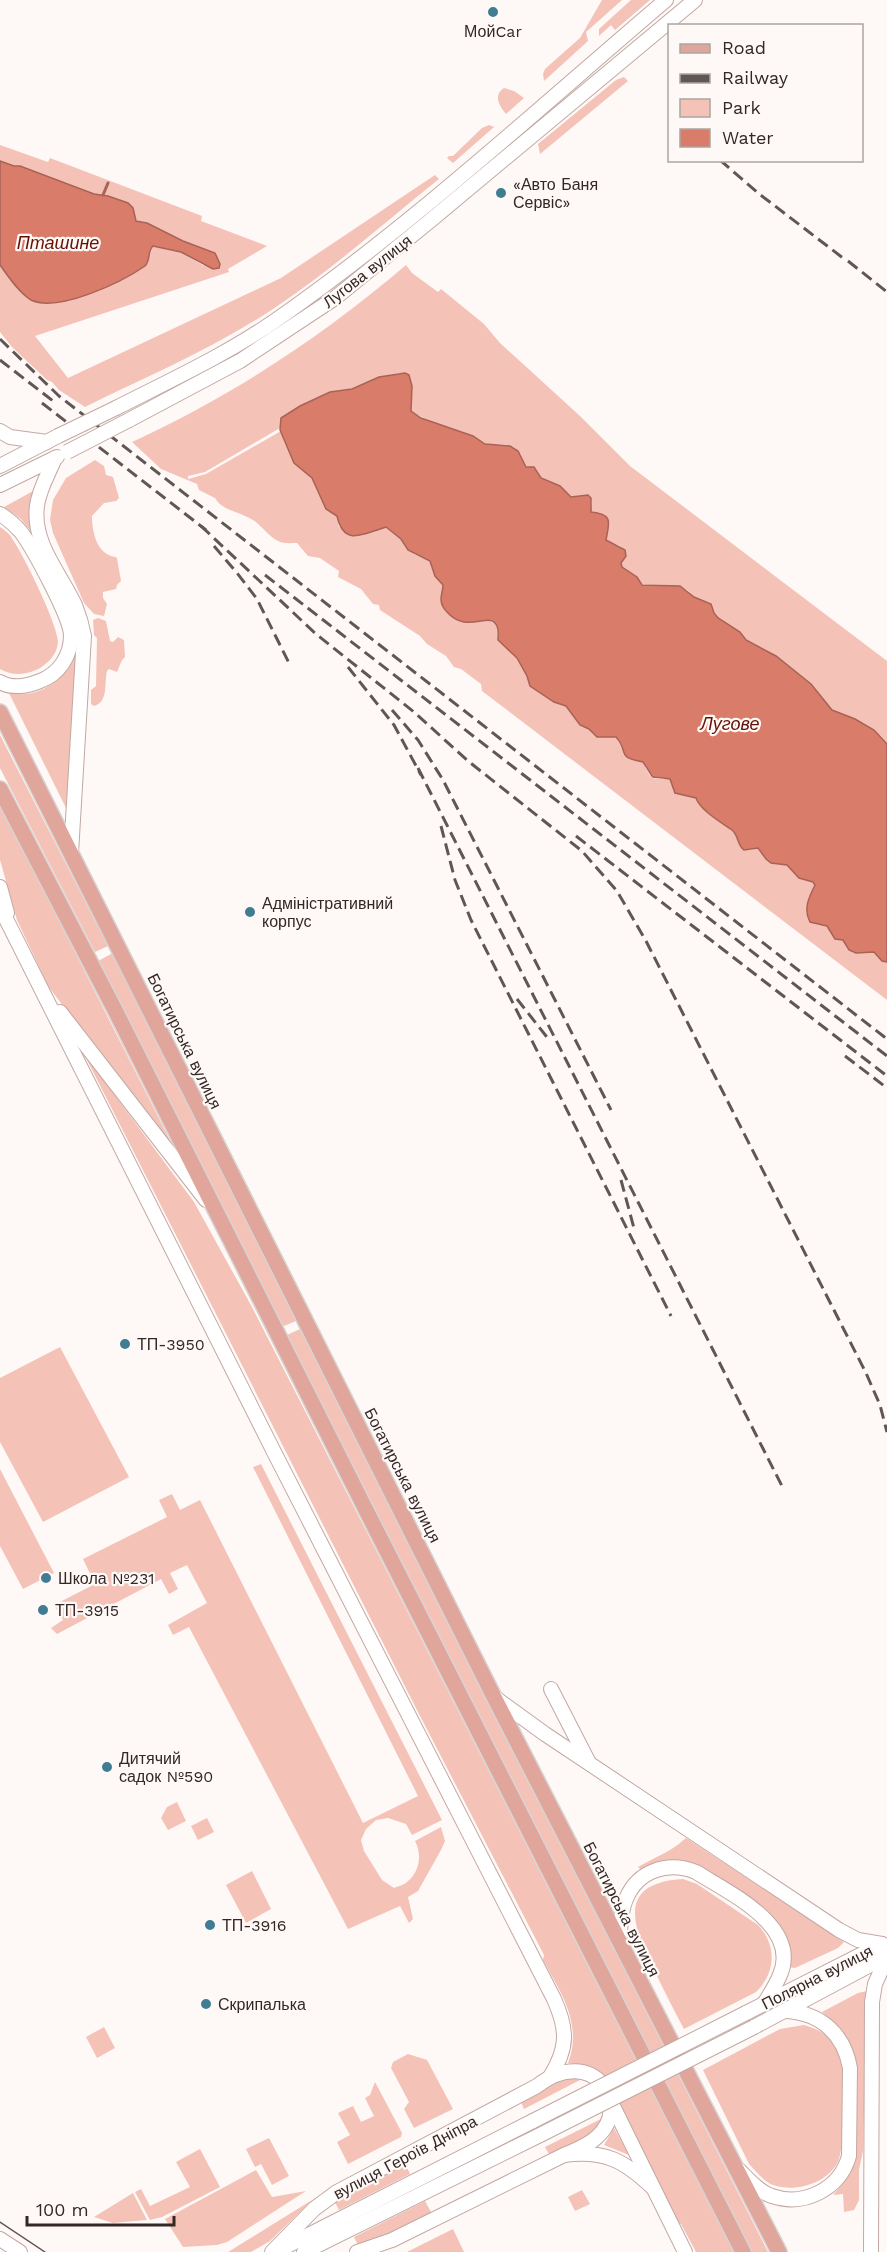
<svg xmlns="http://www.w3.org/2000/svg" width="887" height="2252" font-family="'Work Sans',sans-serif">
<rect width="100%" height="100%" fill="#fef9f7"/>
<g fill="#f4c2b7">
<path d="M 602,0 L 622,0 L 586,32 L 588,41 L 544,81 L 543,74 L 545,69 L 580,38 Z"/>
<path d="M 631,0 L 650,0 L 615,30 L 611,25 L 599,36 L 599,29 Z"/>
<path d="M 624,77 L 628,81 L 540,154 L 538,144 L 616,80 Z"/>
<path d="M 504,88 L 514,91 L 524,98 L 506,114 C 499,106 493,95 504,88 Z"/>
<path d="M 489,125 L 494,127 L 453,163 L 447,158 L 449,156 L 453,156 L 482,128 Z"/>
<path d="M 0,145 L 48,162 L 50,158 L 202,216 L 201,221 L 267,246 L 228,269 L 229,272 L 35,336 L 68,378 L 281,278 L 435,175 L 439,179 C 380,226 323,278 259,318 C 203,353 144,378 85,407 L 59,390 L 52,382 L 47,380 L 12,347 L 0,332 L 0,265 L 27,297 L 44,303 L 112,285 L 147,264 L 150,250 L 153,246 L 181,252 L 204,266 L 201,249 L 147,223 L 136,220 L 133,208 L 128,203 L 108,196 L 94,194 L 20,166 L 14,166 L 0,161 Z"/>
<path d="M 406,265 L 412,273 L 438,292 L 441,289 L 484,324 L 500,343 L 580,416 L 630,466 L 887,661 L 887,744 L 874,730 L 855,719 L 832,710 L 793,669 L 776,656 L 749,643 L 740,632 L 718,618 L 714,613 L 711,604 L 694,597 L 687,590 L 667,585 L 642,584 L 637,577 L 622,567 L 621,563 L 626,556 L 620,546 L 606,540 L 608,532 L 590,510 L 592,502 L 588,495 L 571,497 L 560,486 L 541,478 L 536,469 C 514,465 526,453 511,446 C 503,443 495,446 488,444 C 482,443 477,437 471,435 C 451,426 429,423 411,411 L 412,386 L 400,373 L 379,377 L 346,391 L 330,392 L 300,406 L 281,418 L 280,428 L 205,472 L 188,476 L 188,479 L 206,474 L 281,431 L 294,463 L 312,478 L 326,508 L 337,515 L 339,527 L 385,527 L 401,539 L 414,554 L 431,562 L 433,570 L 443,585 L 441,602 C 452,624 464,625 486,619 L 497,625 L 498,640 L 517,658 L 527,676 L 530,686 L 554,702 L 566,706 L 580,725 L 589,729 L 597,737 L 616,737 L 622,749 L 643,762 L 650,776 L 655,779 L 670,779 L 675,793 L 696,798 C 701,813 726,822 735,834 C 743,843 736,843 750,850 L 758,848 L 766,859 L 771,863 L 787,865 L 799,878 L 813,882 L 815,885 L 812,891 L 816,924 L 827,926 L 832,935 L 843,940 L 849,950 L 856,953 L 874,952 L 882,961 L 887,962 L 887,1000 L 482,691 L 481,684 L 461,669 L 454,667 L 446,656 L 427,644 L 420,636 L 380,610 L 379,605 L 373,604 L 361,589 L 338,577 L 339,571 L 320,558 L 308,556 L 297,543 C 291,543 283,544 278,541 C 270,537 263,528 256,522 C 243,512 223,512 215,498 L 199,490 L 197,484 L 161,469 L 132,442 C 232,396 323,336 406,265 Z"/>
<path d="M 95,460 L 104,466 L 106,475 L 113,477 L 119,498 L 116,501 L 104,503 L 92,516 C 92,528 95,549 109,555 C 111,557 115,556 117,558 L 121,581 L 117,585 L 116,589 L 103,592 L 103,598 L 107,604 L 104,616 L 94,614 L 84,603 L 53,533 L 50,520 L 53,500 L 66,478 Z"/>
<path d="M 35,490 L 33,529 L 30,530 L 21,519 L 4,507 Z"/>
<path d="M 0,527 C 5,530 10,534 13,540 C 24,556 58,625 58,642 C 57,655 47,665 36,670 C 24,675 12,676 0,669 Z"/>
<path d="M 98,618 L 106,621 L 110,641 L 113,642 L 118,637 L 124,640 L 125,657 L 122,660 L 117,672 L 109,669 L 107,671 C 104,682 109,702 94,706 L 91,704 L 91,690 L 96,686 L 97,638 L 94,635 L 93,620 Z"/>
<path d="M 78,650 L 66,808 L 9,693 C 42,699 65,679 78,650 Z"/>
<path d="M 0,735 L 108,946 L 95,952 L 0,768 Z"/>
<path d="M 0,804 L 179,1158 L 48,986 L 17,920 L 0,860 Z"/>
<path d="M 113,953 L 296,1321 L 284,1326 L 281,1323 L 98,961 Z"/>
<path d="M 84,1054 L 194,1202 L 252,1307 L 734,2252 L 696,2252 L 681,2224 L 676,2222 L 604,2079 C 592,2068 584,2064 568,2063 C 583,2024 561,1993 543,1960 L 544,1955 L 418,1712 Z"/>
<path d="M 300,1329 L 768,2252 L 752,2252 L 287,1335 Z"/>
<path d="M 60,1347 L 129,1477 L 43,1522 L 0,1442 L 0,1378 Z"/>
<path d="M 261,1464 L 442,1820 L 412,1835 L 406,1824 L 388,1818 L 376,1820 L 366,1829 L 361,1840 L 364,1851 L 382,1880 L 394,1888 C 398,1886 404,1885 407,1882 C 420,1872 422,1854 415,1841 L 441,1827 L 445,1841 L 441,1850 L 418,1891 L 408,1897 L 413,1919 L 409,1923 L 400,1906 L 348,1929 L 189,1627 L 173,1635 L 168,1625 L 207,1603 L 187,1565 L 170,1573 L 178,1589 L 169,1594 L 161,1579 L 57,1634 L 51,1628 L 63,1620 L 54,1605 L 95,1584 L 83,1559 L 167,1517 L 159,1500 L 172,1494 L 180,1510 L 200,1500 L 363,1823 L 418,1796 L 253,1467 Z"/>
<path d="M 0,1469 L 54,1573 L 23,1589 L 0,1546 Z"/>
<path d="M 177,1802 L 186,1821 L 168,1830 L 161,1818 L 167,1807 Z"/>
<path d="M 207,1818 L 214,1832 L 198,1840 L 191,1826 Z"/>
<path d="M 686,1838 L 844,1942 L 838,1948 L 795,1968 L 788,1967 C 788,1955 788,1942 782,1931 C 770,1906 713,1878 689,1863 C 671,1859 658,1864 641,1870 L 638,1867 C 655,1857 671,1852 686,1838 Z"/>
<path d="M 252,1871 L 271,1909 L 246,1923 L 226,1885 Z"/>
<path d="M 683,1879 L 697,1884 L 758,1925 C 777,1945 776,1973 756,1992 L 684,2029 C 674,2011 665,1992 656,1974 C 635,1932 612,1883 683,1879 Z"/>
<path d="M 867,1991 L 863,2151 L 859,2170 L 859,2200 L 854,2210 L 844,2212 L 843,2194 L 833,2195 C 840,2187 848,2179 852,2169 C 859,2152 857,2066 851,2048 C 845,2033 835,2022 822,2012 L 858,1993 Z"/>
<path d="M 804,2025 C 820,2029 831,2037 839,2052 C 846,2067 845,2147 838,2162 C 827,2183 796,2193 773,2185 C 763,2181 756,2171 749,2164 L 703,2070 L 780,2029 Z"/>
<path d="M 104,2027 L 115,2048 L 97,2058 L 86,2037 Z"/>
<path d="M 408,2054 L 427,2060 L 453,2109 L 414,2128 L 404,2109 L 409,2102 L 391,2068 L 393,2062 Z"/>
<path d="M 573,2078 L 580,2080 L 524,2109 L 521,2102 L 554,2081 Z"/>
<path d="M 375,2082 L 402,2133 L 401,2137 L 348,2164 L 337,2142 L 350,2135 L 338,2113 L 353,2106 L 361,2122 L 374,2116 L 365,2098 L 370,2095 Z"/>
<path d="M 603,2118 L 601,2128 L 575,2145 L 549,2154 L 545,2147 Z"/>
<path d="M 614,2128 L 629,2155 L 604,2145 Z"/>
<path d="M 269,2138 L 289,2176 L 272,2185 L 261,2164 L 255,2167 L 246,2149 Z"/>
<path d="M 200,2149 L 220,2187 L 162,2217 L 150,2220 L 135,2192 L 141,2189 L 150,2206 L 190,2187 L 176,2162 Z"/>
<path d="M 404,2161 L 410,2174 L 339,2210 L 334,2200 Z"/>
<path d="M 256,2170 L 272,2197 L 306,2191 L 227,2242 L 217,2245 L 183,2247 L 165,2219 Z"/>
<path d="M 582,2190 L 590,2204 L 575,2211 L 568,2197 Z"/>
<path d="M 133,2193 L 147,2220 L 113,2223 L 94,2217 Z"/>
<path d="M 312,2200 L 270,2241 L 251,2252 L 228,2252 Z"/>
<path d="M 425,2201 L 432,2214 L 390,2235 L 359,2247 L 354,2237 Z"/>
<path d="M 453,2229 L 464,2252 L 407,2252 Z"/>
</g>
<g fill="#da7c6a" stroke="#a86356" stroke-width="1.5">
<path d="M 0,161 L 14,166 L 20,166 L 94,194 L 108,196 L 128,203 L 133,208 L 136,221 L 147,223 L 183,241 L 215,253 L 220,264 L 219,268 L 213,269 L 181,252 L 153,246 C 147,251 151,260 145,266 C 122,282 58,313 31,300 C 19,293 8,276 0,265 Z"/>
<path d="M 405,373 L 409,375 L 412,386 L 411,411 L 421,418 L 473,436 L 485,444 L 510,446 L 518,451 L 526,467 L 534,467 L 541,478 L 560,486 L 571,497 L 588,495 L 591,498 L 591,512 C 614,514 609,523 606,540 L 625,550 L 626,556 L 621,563 L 622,567 L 637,577 L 642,585 L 680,586 L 694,597 L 711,604 L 714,613 L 718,618 L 740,632 L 746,640 L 776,656 L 811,684 L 832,710 L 855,719 L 874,730 L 887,744 L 887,962 L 882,961 L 874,952 L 856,953 L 849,950 L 843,940 L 835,939 L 827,926 L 810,922 C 803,909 809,897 815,885 L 813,882 L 799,878 L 787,865 L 771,863 L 766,859 L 758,848 L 744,850 C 737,845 739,836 732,830 C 722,823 700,810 696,798 L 675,793 L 670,779 C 645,775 658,783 643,762 C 615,757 630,753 616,737 L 597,737 L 589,729 L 580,725 L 566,706 L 554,702 L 530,686 L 527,676 L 517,658 L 498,640 C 498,636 499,630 497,626 C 490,610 467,635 447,612 C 444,609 441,604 441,599 C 441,595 443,590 443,585 L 435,576 L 430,561 L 408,550 L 401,539 L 386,527 C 363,534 344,547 337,516 L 326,509 L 312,478 L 294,463 L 280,430 L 281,418 L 300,406 L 330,392 L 352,389 L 379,377 Z"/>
</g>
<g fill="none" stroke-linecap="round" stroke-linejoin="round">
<path stroke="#a86356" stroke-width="3" d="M 103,195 L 108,183"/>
<g stroke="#c2a8a3" stroke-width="16">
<g id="secondary">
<path d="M 116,408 C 171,380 228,354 279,318 C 416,222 539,108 666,0"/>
<path d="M 129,420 L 240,361 L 335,298 L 431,220 L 695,0"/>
<path d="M 0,431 L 10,437 L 47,442"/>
<path d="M 55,458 C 49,473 39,489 37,506 C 32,543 60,573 75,605 C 79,615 82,625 84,636 L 71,853"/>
<path d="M 0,466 L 58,436"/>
<path d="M 0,485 L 57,457"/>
<path d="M 0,514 C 8,519 15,525 21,532 C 33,548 70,616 71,635 C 71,656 59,674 40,681 C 28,686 12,689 0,682"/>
<path d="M 0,887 L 7,913"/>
<path d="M 0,907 L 274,1452 L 554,1999 C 568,2030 568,2048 550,2077"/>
<path d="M 60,1012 L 206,1200"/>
<path d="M 551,1689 L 588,1761"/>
<path d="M 494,1697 L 545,1734 L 839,1930 L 858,1940 L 882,1944"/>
<path d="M 619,1941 C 621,1928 620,1912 626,1899 C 638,1870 668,1861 696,1872 C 729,1893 801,1926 780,1975 C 776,1985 770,1994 764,2004"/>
<path d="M 746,2013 L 882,1944"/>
<path d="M 754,2027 L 887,1956"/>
<path d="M 611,2102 L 685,2252"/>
<path d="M 739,2170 C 748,2179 759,2192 772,2196 C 804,2207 840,2189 849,2156 L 850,2068 C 844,2034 821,2013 786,2011"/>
<path d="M 0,2239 L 20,2252"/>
<path d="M 283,2248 L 533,2121"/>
<path d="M 272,2252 L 314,2209 L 337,2192 L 537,2086 C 593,2043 633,2105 597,2137 C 588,2146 575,2150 564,2155"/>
<path d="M 304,2252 L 540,2135"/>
<path d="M 357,2252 L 392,2240 L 564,2155 C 604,2150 624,2160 653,2188"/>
<path d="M 871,2252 L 872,2002 L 875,1984 L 887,1957"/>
</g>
</g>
<g stroke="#d6d4d4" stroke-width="18">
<g id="primary">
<path d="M 0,712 L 494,1697 L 779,2252"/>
<path d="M 0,789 L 116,1012 L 364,1506 L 743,2252"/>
</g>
</g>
<use href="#secondary" stroke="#fff" stroke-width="14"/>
<use href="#primary" stroke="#e0a69b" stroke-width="15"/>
<path stroke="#605755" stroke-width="1.5" d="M 0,2222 L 45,2252"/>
<g stroke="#605755" stroke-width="3" stroke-dasharray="12 6" stroke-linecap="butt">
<path d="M 720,160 L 758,193 L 843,258"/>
<path d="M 848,261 L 887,292"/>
<path d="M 0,339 L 59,396 L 887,1039"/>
<path d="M 0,360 L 57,404"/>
<path d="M 42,403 L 206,530"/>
<path d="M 201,526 L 316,634 L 414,712 L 468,761 L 582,851 L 617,891 L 646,941 L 866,1373 L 880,1405 L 887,1432"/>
<path d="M 214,546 L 237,573 L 257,599 L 290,665"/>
<path d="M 265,575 L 887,1056"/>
<path d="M 348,667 L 394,725 L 421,775"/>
<path d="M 392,710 L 418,740 L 443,780 L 611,1110"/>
<path d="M 418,768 L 784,1490"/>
<path d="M 441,826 L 455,880 L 471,920 L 671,1316"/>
<path d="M 576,836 L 887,1076"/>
<path d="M 517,999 L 550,1041"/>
<path d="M 845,1056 L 887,1088"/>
<path d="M 621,1180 L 635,1232"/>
</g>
<g stroke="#c2a8a3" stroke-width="16" stroke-linecap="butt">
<g id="secondary-bridge">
<path d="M 58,436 L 116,408"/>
<path d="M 67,452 L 129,420"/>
<path d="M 533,2121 L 746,2013"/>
<path d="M 540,2135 L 754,2027"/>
</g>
</g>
<use href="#secondary-bridge" stroke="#fff" stroke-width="14"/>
</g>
<g fill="#407d93" stroke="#fef9f7" stroke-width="2">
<circle cx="493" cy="12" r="6"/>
<circle cx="501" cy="193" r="6"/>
<circle cx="250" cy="912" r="6"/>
<circle cx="125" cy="1344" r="6"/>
<circle cx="46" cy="1578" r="6"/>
<circle cx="43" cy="1610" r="6"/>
<circle cx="107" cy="1767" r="6"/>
<circle cx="210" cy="1925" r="6"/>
<circle cx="206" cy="2004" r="6"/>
</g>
<g text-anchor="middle" stroke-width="4.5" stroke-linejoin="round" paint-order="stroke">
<g font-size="16" fill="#322826" stroke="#fef9f7" text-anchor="start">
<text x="493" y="37" text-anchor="middle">МойCar</text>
<text x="513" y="190">«Авто Баня<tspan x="513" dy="18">Сервіс»</tspan></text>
<text x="262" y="909">Адміністративний<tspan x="262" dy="18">корпус</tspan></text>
<text x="137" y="1350">ТП-3950</text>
<text x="58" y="1584">Школа №231</text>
<text x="55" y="1616">ТП-3915</text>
<text x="119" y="1764">Дитячий<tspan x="119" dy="18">садок №590</tspan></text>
<text x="222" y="1931">ТП-3916</text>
<text x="218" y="2010">Скрипалька</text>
</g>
<g font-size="16" fill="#322826" stroke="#fef9f7">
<text transform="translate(367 271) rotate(-38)" y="6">Лугова вулиця</text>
<text transform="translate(185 1041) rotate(64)" y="6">Богатирська вулиця</text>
<text transform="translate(403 1475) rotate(63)" y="6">Богатирська вулиця</text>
<text transform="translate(622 1909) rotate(63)" y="6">Богатирська вулиця</text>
<text transform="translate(817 1977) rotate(-27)" y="6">Полярна вулиця</text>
<text transform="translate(405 2157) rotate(-28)" y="6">вулиця Героїв Дніпра</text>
</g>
<g font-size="18" font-style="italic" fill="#651004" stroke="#fef9f7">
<text x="58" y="249">Пташине</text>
<text x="730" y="730">Лугове</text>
</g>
</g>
<rect x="668" y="24" width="195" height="138" fill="#fef9f7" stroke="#aca5a3" stroke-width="1.5"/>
<rect x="680" y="44" width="30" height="9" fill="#e0a69b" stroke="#aca5a3" stroke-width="1.5"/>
<text x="722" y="54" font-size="18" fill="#322826">Road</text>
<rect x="680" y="74" width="30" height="9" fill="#605755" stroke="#aca5a3" stroke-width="1.5"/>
<text x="722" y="84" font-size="18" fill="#322826">Railway</text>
<rect x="680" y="99" width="30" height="18" fill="#f4c2b7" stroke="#aca5a3" stroke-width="1.5"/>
<text x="722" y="114" font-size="18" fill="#322826">Park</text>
<rect x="680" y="129" width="30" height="18" fill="#da7c6a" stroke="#aca5a3" stroke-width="1.5"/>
<text x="722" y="144" font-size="18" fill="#322826">Water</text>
<path d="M27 2216v9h147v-9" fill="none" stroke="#322826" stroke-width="3"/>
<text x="36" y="2216" font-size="18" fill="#322826" stroke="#fef9f7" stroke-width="4.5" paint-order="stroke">100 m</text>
</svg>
